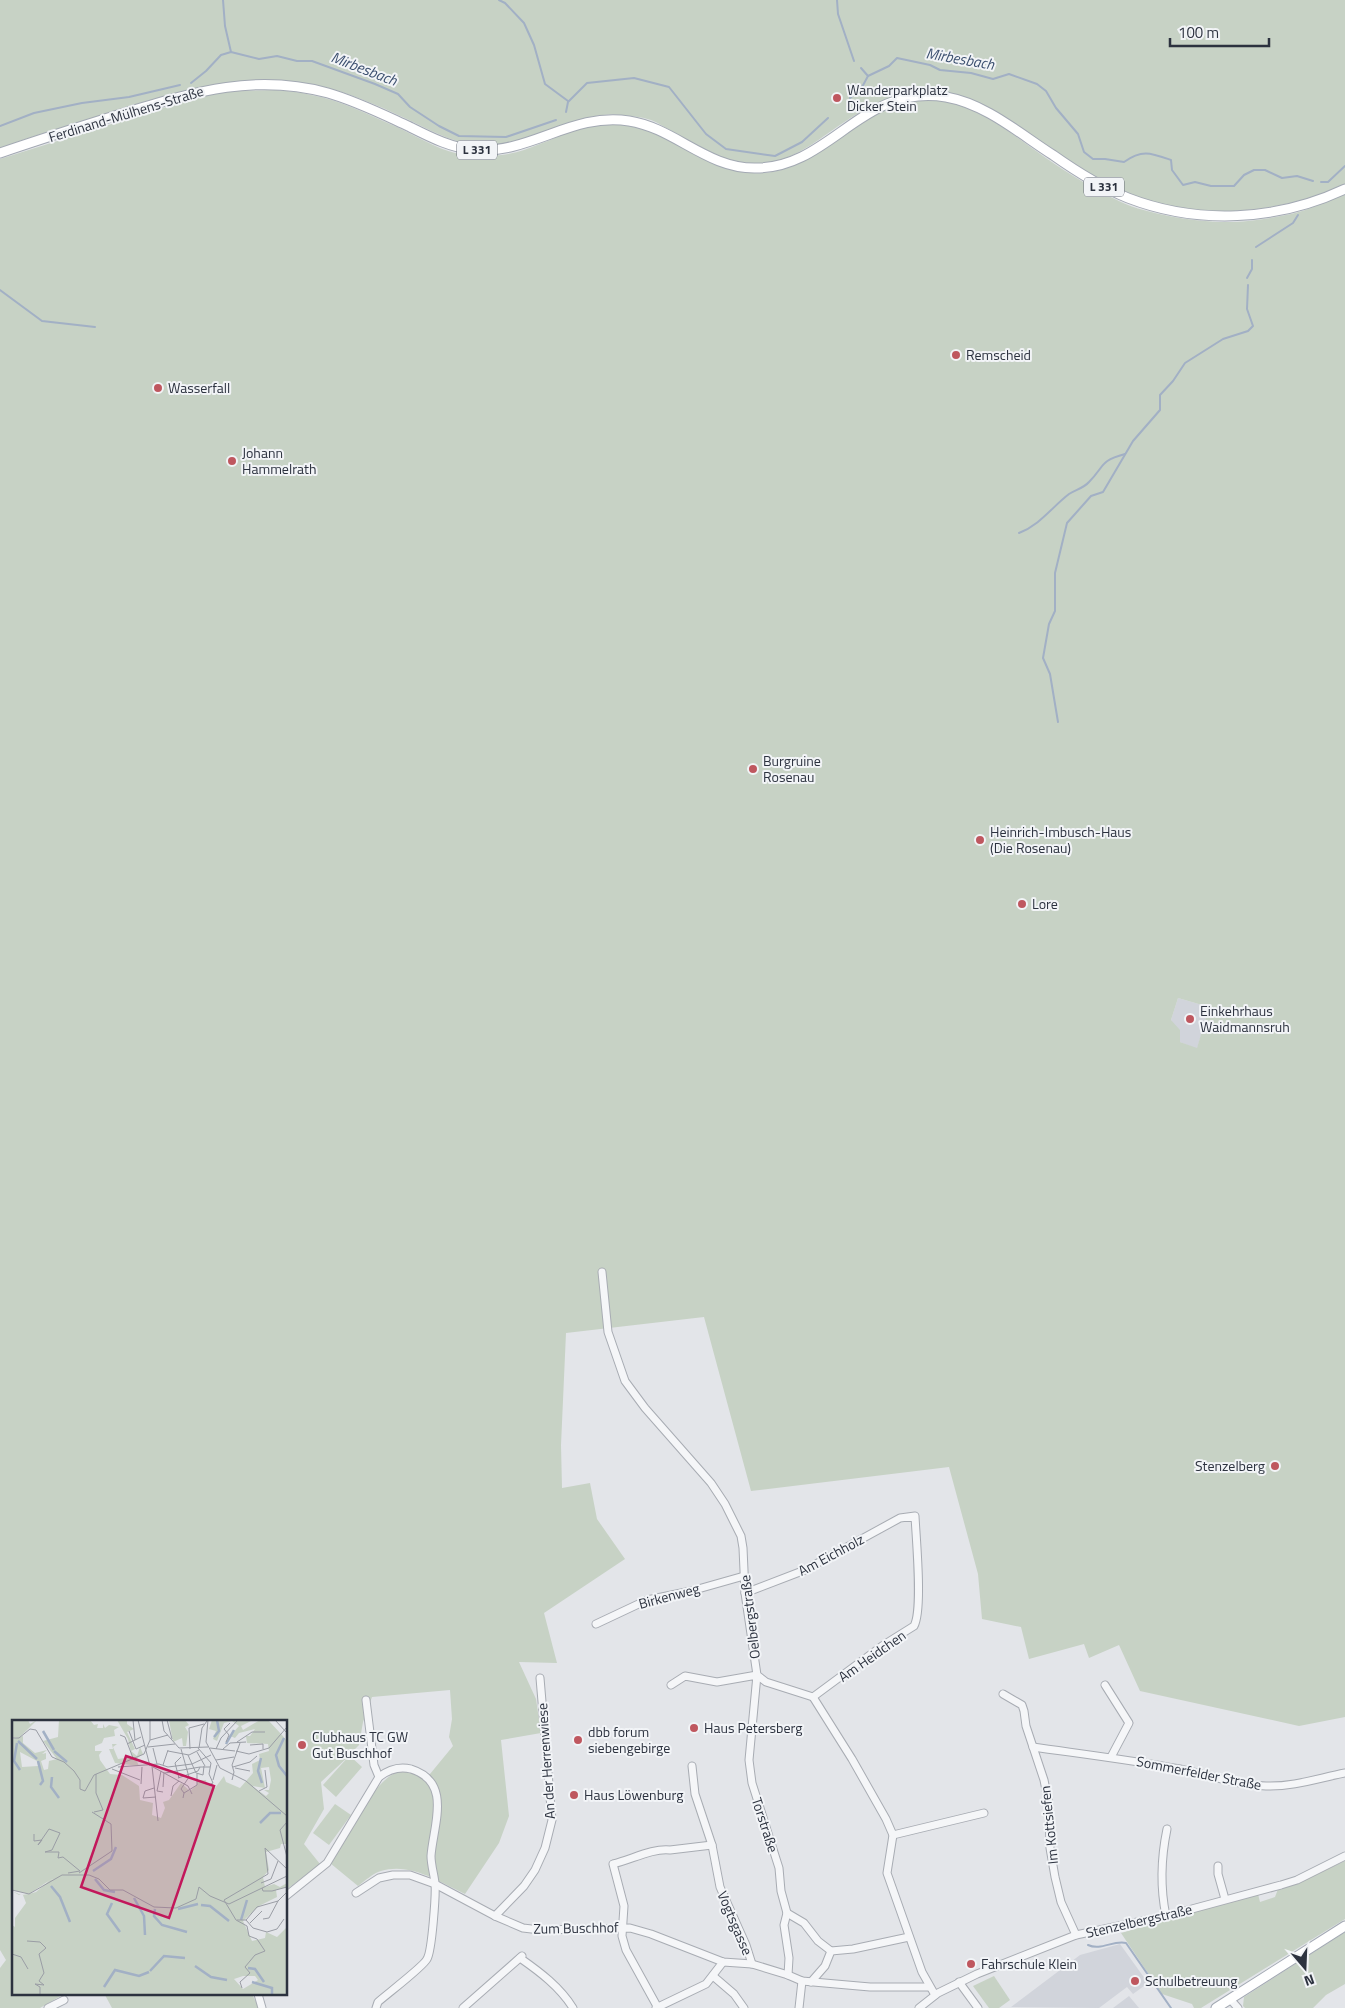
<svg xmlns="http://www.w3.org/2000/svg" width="1345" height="2008" font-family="'Titillium Web',sans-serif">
<rect width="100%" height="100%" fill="#e3e5e9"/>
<g fill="#d1d4db">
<path d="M 1178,998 L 1209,1007 L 1197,1049 L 1180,1042 L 1171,1020 Z"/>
<path d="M 1120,1944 L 1148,1983 L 1133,1994 L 1127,1987 L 1099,2008 L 1011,2007 L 1080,1955 Z"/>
<path d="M 1129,1996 L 1139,2008 L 1113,2008 Z"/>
</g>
<g fill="#c7d2c5" fill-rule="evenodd">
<path d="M 0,0 L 1345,0 L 1345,185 C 1263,220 1167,223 1089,175 C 1077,167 1065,158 1053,150 C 1023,129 983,98 946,93 C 898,86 865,107 827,134 C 807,148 788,161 763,163 C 727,166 699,147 670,130 C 664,127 657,122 651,120 C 642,117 631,116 622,115 C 573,109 532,149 483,146 C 458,144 437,134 415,123 C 388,110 358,96 328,88 C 247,68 173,92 96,117 C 64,127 32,136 0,148 Z"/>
<path d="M 276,90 C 288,91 299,92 311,95 C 341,100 369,115 397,127 C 414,135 438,149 455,153 C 476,158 503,157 524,150 C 565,136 588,118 634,127 C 680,137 715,177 763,173 C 832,168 865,90 940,101 C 980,106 1014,136 1046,158 C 1069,174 1095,190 1121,202 C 1149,215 1202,223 1234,222 C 1252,221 1273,218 1291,214 C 1309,210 1327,201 1345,194 L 1345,1717 L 1299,1726 L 1140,1691 L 1119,1645 L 1089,1658 L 1084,1644 L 1029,1659 L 1021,1627 L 982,1619 L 978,1574 L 949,1467 L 751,1491 L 704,1317 L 566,1333 L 561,1445 L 562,1488 L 590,1483 L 597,1519 L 625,1559 L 544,1613 L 557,1663 L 519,1662 L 536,1699 L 541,1733 L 501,1740 L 509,1816 L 499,1843 L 465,1894 C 440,1882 410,1862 381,1871 C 373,1873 365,1881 358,1886 L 330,1863 C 343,1842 375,1776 399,1772 C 409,1771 420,1773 430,1774 L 453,1746 L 449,1737 L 452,1719 L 450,1690 L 372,1697 L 363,1722 L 359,1745 L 349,1755 L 362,1767 L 336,1797 L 323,1785 L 349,1756 L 321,1782 L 324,1809 L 304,1844 L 320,1864 L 286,1890 L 286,1722 L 14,1722 L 14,1994 L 64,1994 L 40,2008 L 0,2008 L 0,1968 L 6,1960 L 0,1950 L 0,159 L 201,96 L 230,91 ZM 1178,998 L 1209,1007 L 1197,1048 L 1180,1042 L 1180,1030 L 1171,1020 Z"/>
<path d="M 335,1804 L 351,1815 L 329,1845 L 313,1833 Z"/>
<path d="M 1345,1861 L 1345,1919 L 1201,2008 L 1194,2008 L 1192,2004 L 1162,1994 L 1121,1933 L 1258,1894 L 1260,1902 L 1275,1897 L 1278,1889 L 1291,1886 Z"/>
<path d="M 1345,1932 L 1345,1984 L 1326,1995 L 1313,2008 L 1245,2008 L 1243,2006 L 1244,1997 Z"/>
<path d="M 994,1976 L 1010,2000 L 999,2008 L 989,2008 L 973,1986 Z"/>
<path d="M 102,1994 L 252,1994 L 259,2008 L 112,2008 L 105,1995 Z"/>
</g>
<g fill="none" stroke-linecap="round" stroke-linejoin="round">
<g stroke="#a2b0c5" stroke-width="2">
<path d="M 223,0 L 225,26 L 231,52"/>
<path d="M 499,0 L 505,3 L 524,23 L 534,45 L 545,84 L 568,101"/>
<path d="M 837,0 L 838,14 L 854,61"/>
<path d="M 861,68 L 868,76"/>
<path d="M 191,83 L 206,71 L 221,55 L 231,52 L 259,59 L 277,56 L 297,61 L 312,61 L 375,84 L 398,94 L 410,107 L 439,126 L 459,136 L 506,137 L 556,120"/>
<path d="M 850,98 L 861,89 L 868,76 L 889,66 L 897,58 L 930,65 L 940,70 L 971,73 L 993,79 L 1009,74 L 1037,84 L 1046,91 L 1056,108 L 1078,134 L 1084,152 L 1093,159 L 1105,159 L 1124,162 C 1142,149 1151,153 1171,160 L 1172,170 L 1183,185 L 1195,182 L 1211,186 L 1234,186 L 1244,175 L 1254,170 L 1265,170 L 1282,178 L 1297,176 L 1313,181"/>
<path d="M 566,112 L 568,102 L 587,83 L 634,78 L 669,87 L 706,134 L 726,149 L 775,156 L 802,142 L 828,118"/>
<path d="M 0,126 L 34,113 L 82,103 L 129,97 L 180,85"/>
<path d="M 1321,182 L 1328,182 L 1345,166"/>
<path d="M 1256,247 L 1293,223 L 1298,215"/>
<path d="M 1247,278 L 1252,269 L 1252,260"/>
<path d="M 0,290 L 42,321 L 95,327"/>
<path d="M 1019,533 C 1040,525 1052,507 1069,494 C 1075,490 1084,488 1089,482 C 1105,466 1099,461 1125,454"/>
<path d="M 1058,722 L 1050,674 L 1043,658 L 1049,624 L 1055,611 L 1055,573 L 1067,523 L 1091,496 L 1103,492 L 1133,441 L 1160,410 L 1160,395 L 1173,381 L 1185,363 L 1223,339 L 1248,331 L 1253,326 L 1247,309 L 1248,285"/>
<path d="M 1088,1945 C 1101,1951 1113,1940 1126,1943 L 1171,2008"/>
</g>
<g stroke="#a8acb3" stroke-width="9">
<g id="minor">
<path d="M 602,1272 L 608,1332 L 625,1381 L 645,1408 L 711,1483 L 725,1504 L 741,1536 L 743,1548 L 745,1593 L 757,1675 L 766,1682 L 813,1697 L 852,1759 L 886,1819 L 893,1835 L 887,1873 L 922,1972 L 935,1995"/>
<path d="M 745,1593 L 805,1570 L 900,1518 L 915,1516 C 916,1538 923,1610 914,1626 L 882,1646 L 813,1697"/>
<path d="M 596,1624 L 647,1600 L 691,1591 L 744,1576"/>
<path d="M 671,1685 L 685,1676 L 717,1682 L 757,1675 L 749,1760 L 752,1783 L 779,1868 L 781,1891 L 787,1913 L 784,1925 L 789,1958 L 788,1975"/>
<path d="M 1105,1685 L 1129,1723 L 1111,1757"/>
<path d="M 1003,1694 L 1022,1705 L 1024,1711 L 1026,1726 L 1044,1780 L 1049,1805 L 1050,1848 L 1055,1877 L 1061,1902 L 1076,1935"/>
<path d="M 366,1700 L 374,1765 L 379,1777"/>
<path d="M 1033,1747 C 1082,1754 1131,1760 1180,1769 C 1209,1775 1236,1785 1266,1786 C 1293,1787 1319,1778 1345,1773"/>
<path d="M 692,1766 L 695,1794 L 712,1845 L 720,1887 L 746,1945 L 752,1964"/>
<path d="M 893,1835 L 984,1813"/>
<path d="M 1218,1866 L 1218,1874 L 1225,1899"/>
<path d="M 356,1893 L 379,1878 L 393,1875 L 410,1875 L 435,1884 L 495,1916 L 523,1928 L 540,1930 L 630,1928 L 651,1934 L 723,1962 L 752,1964 L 788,1975 L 802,1981 L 870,1987 L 929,1987"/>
<path d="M 286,1896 L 327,1863 L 379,1777 C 388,1770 399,1766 411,1769 C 453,1782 433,1826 431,1856 C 431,1865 434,1874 435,1883 C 436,1894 432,1951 427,1959 C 424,1966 387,1994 378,2002 L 376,2008"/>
<path d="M 787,1913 L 804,1923 L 818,1941 L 831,1951 L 825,1966 L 811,1982"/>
<path d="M 495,1916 L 524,1886 L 535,1870 L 545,1848 L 552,1820 L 540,1678"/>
<path d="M 1166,1916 C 1160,1887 1161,1858 1167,1829"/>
<path d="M 831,1951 L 853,1949 L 909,1937"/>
<path d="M 520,1958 C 540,1972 560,1987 573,2008"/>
<path d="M 713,1976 L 734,1994 L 744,2008"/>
<path d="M 959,1982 L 978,2008"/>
<path d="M 258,1994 L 262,2008"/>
<path d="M 1230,1999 L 1238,2008"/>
<path d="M 48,2008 L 64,2000"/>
<path d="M 463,2008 L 522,1956"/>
<path d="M 656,2008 L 706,1984 L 723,1962"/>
<path d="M 658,2008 L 626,1950 L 622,1936 L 624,1906 L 613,1864 C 631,1860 652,1848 670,1850 L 712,1845"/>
<path d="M 799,2008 L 802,1981"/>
<path d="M 919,2008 L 938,1993 L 977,1974 L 1076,1935 L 1166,1916 L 1281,1885 L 1297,1880 L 1345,1856"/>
</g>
</g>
<g stroke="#a3a9b3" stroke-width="11">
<g id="major">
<path d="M 0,153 C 41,139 82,126 124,113 C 194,92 255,73 328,93 C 356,101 382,114 408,126 C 430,137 451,148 475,150 C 531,154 572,112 629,121 C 675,128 707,169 756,168 C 831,168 862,83 946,97 C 986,104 1020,134 1053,155 C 1077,172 1101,187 1128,198 C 1198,225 1277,221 1345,189"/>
<path d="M 1216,2008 L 1345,1926"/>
</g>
</g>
<use href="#minor" stroke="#f5f6f8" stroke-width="7"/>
<use href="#major" stroke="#fff" stroke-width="9"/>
</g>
<g fill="#bf575f" stroke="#f2f4f7" stroke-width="2">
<circle cx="837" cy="98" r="5"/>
<circle cx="956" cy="355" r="5"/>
<circle cx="158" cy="388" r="5"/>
<circle cx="232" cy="461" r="5"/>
<circle cx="753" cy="769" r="5"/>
<circle cx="980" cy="840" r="5"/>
<circle cx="1022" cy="904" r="5"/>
<circle cx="1190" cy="1019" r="5"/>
<circle cx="1275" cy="1466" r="5"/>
<circle cx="694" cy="1728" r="5"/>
<circle cx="578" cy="1740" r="5"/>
<circle cx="302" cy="1745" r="5"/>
<circle cx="574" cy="1795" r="5"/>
<circle cx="971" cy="1964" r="5"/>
<circle cx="1135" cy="1981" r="5"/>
</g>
<g text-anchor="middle" stroke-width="4" stroke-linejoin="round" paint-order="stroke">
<g fill="#f2f4f7" stroke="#676c76" stroke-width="1">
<rect x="457" y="140.5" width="40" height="19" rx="4"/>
<rect x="1084" y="177.5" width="40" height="19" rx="4"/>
</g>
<g font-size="12" font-weight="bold" fill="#2c323f">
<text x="477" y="154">L 331</text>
<text x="1104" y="191">L 331</text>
</g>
<g font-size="14" fill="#2c323f" stroke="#f2f4f7" text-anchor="start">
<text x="847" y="95">Wanderparkplatz<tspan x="847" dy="16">Dicker Stein</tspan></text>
<text x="966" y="360">Remscheid</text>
<text x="168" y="393">Wasserfall</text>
<text x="242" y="458">Johann<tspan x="242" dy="16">Hammelrath</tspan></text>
<text x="763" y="766">Burgruine<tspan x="763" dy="16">Rosenau</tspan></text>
<text x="990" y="837">Heinrich-Imbusch-Haus<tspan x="990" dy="16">(Die Rosenau)</tspan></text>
<text x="1032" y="909">Lore</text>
<text x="1200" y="1016">Einkehrhaus<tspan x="1200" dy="16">Waidmannsruh</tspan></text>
<text x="1265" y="1471" text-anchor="end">Stenzelberg</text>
<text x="704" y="1733">Haus Petersberg</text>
<text x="588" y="1737">dbb forum<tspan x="588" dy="16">siebengebirge</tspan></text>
<text x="312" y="1742">Clubhaus TC GW<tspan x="312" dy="16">Gut Buschhof</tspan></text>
<text x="584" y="1800">Haus Löwenburg</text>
<text x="981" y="1969">Fahrschule Klein</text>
<text x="1145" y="1986">Schulbetreuung</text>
</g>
<g font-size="14" fill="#2c323f" stroke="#f2f4f7">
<text transform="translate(126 114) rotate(-17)" y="5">Ferdinand-Mülhens-Straße</text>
<text transform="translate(831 1555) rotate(-28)" y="5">Am Eichholz</text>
<text transform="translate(669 1596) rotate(-15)" y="5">Birkenweg</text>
<text transform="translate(750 1617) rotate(-97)" y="5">Oelbergstraße</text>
<text transform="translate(872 1656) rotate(-35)" y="5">Am Heidchen</text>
<text transform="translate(546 1761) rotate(-94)" y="5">An der Herrenwiese</text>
<text transform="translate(1199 1773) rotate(11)" y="5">Sommerfelder Straße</text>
<text transform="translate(765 1825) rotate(72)" y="5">Torstraße</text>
<text transform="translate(1049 1825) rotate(-96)" y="5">Im Kottsiefen</text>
<text transform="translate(1139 1921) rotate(-13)" y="5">Stenzelbergstraße</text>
<text transform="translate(735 1923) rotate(67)" y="5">Vogtsgasse</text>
<text transform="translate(576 1928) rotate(-1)" y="5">Zum Buschhof</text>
</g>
<g font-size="15" font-style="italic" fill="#3b4f6f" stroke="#f2f4f7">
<text transform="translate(960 59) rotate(10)" y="5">Mirbesbach</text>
<text transform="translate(364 69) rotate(21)" y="5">Mirbesbach</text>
</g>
</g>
<g transform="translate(12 1720)">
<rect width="275" height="275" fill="#e3e5e9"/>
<path d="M 0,0 L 16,0 L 18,4 L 25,0 L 8,17 L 0,18 ZM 47,0 L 78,0 L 82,5 L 86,4 L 85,8 L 91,8 L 91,4 L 93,8 L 97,5 L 107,7 L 102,10 L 103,16 L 92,18 L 90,23 L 83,26 L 83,31 L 90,31 L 87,35 L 88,40 L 98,54 L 110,55 L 127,66 L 128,80 L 141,83 L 140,95 L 149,98 L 153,88 L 151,82 L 157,80 L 169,63 L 178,71 L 185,65 L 185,60 L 194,60 L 195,65 L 203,68 L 212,56 L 214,62 L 228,68 L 241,53 L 240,44 L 248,40 L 247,34 L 257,31 L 256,24 L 235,23 L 234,16 L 238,16 L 243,9 L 227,13 L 223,18 L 218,16 L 227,6 L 220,1 L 212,3 L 205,21 L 201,19 L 204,11 L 197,9 L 200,0 L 241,0 L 229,6 L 231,10 L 248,0 L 256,0 L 270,15 L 275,21 L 275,124 L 269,124 L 268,128 L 254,132 L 257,150 L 251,157 L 253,167 L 244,170 L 262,164 L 268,167 L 275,163 L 275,167 L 264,170 L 265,177 L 247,186 L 231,201 L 240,221 L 253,218 L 254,212 L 265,217 L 275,207 L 275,275 L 1,275 L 0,205 L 3,207 L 3,198 L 14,183 L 11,175 L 7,175 L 0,171 L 9,175 L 17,174 L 24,172 L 38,160 L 60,155 L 38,160 L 17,174 L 0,170 L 0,19 L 11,16 L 11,23 L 23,33 L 35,30 L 30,34 L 34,33 L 34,39 L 29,41 L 32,50 L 36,49 L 37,41 L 45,39 L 31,21 L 46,17 ZM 8,32 L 25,41 L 26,46 L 10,47 ZM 257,47 L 259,60 L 257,70 L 252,70 L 257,73 L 254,76 L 240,66 L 253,68 L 249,48 ZM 231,256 L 243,256 L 246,260 L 231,269 L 222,259 ZM 105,0 L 115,0 L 115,4 L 122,9 L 115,12 L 123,29 L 119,31 L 125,36 L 128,27 L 131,34 L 124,39 L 127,46 L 103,43 L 97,29 L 101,29 L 100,24 L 105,24 L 101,27 L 106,39 L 120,37 L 116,19 ZM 157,0 L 173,0 L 177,5 L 173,7 L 176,12 L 174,26 L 171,26 L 170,18 L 161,22 Z" fill="#c7d2c5" fill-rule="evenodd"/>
<path fill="none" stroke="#a2b0c5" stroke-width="2.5" d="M 31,11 L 42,30M 202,17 L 207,11 L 205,0M 272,18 L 264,35 L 267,46 L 275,56M 6,21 L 25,39M 5,23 L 2,41 L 8,50M 214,24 L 222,10M 42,31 L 55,42M 249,38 L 246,51 L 250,63M 26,41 L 31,61 L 28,65M 40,57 L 39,67 L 47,78M 248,103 L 258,93 L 269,93M 81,151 L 99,139 L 104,127M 83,159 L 92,170 L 103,172M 39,166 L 48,177 L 58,202M 122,178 L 132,196 L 133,215M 100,183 L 95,194 L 108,212M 189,185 L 198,186 L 217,201M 143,189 L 142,196 L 150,205 L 175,212M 166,189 L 186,184M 229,200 L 235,180M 183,246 L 199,257 L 215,260M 236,248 L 243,249 L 252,262M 138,251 L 152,236 L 173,238M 240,262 L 260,268 L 260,275M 92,267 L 103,250 L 127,256 L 137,252"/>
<path fill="none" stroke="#9a9da5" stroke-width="1" d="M 121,0 L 123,20M 126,0 L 138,46M 150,0 L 152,11 L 167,28 L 196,27M 155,0 L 160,19M 196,0 L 194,22 L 208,48 L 234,61 L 275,96M 263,0 L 275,13M 117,11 L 124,29 L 133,25M 108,15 L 113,17 L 121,38M 0,18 L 7,18 L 18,9 L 24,10 L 40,37 L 52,42 L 62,51 L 68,60 L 68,69 L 73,71 L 82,55 L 132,34 L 138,20 L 138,0M 138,20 L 156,15M 214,22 L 217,15 L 212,9 L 218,3M 225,22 L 240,12 L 253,12M 115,24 L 129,17M 238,25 L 251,24 L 251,29M 136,27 L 163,24M 141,28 L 145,44M 186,28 L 199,43 L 197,54 L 201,63 L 197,65M 187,28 L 190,8 L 195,1M 198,28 L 223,31M 169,29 L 177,57 L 169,69 L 172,73M 178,29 L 177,8 L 192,4M 204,29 L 209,18 L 226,0M 211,29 L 218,23 L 234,22M 156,31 L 177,35 L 187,30M 224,31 L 237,34 L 257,28 L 275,7M 185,32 L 193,46M 176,35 L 184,53 L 191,55 L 192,46M 204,40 L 222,37M 151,45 L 156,30M 140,46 L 146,101M 106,47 L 147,44 L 156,47 L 180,44 L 199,35M 141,47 L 176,66 L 180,74M 221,47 L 238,42 L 245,36M 223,48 L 238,51M 100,49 L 128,60M 149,51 L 145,71 L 151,72M 153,53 L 188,47M 166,58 L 186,51 L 188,47 L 198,47M 167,58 L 163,43 L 169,37M 201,60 L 205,45M 220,60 L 222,52 L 220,45 L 228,23M 129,64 L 130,47M 151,67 L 152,52M 142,68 L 133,71 L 131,78 L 144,77M 247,71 L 255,67 L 253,50M 159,76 L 161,66 L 167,61M 171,78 L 172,73 L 185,65 L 185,54M 82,92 L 91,90 L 84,73 L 84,54M 275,102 L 268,110 L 275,137M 22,114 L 22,121 L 30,120 L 26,125 L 37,109 L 48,113 L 40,130 L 33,132 L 47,132 L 46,138 L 51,137 L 68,151 L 56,153M 253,128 L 275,149M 67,153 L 100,131 L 99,104 L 80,92M 249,163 L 259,159 L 266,141M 250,168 L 251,171 L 260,171 L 275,167M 0,170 L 17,174 L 50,155 L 77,155 L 87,159 L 98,170 L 111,170 L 142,187 L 164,188 L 184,179 L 187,167 L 198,176 L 217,184 L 275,156M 251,199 L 257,198 L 266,181M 225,200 L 234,200 L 241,208 L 255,212 L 265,209 L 272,199M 234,200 L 245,187 L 266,181 L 275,172M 238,203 L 250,191M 15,221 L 28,222 L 34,228 L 27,234 L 32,253 L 27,261 L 32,265 L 23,264 L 28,267 L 28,275M 0,234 L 9,237 L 16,249M 230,268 L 228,262 L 238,253 L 233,247 L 243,235 L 253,231 L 245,219 L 237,216 L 235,206 L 224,200 L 212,180 L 256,154 L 253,128"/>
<path fill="#c2185b" fill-opacity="0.15" stroke="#c2185b" stroke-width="2.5" d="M 114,36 L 202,66 L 157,198 L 69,167 Z"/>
<rect width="275" height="275" fill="none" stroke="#2c323f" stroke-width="2.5"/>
</g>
<g transform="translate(1305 1968) rotate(161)" stroke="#f2f4f7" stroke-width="4" paint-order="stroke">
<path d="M0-4L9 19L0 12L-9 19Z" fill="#2c323f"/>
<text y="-8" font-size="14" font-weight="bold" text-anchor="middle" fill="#2c323f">N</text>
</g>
<path d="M1170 38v8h99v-8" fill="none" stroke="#2c323f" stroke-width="2.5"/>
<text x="1178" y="38" font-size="15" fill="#2c323f" stroke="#f2f4f7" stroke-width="4" paint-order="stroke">100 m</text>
</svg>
